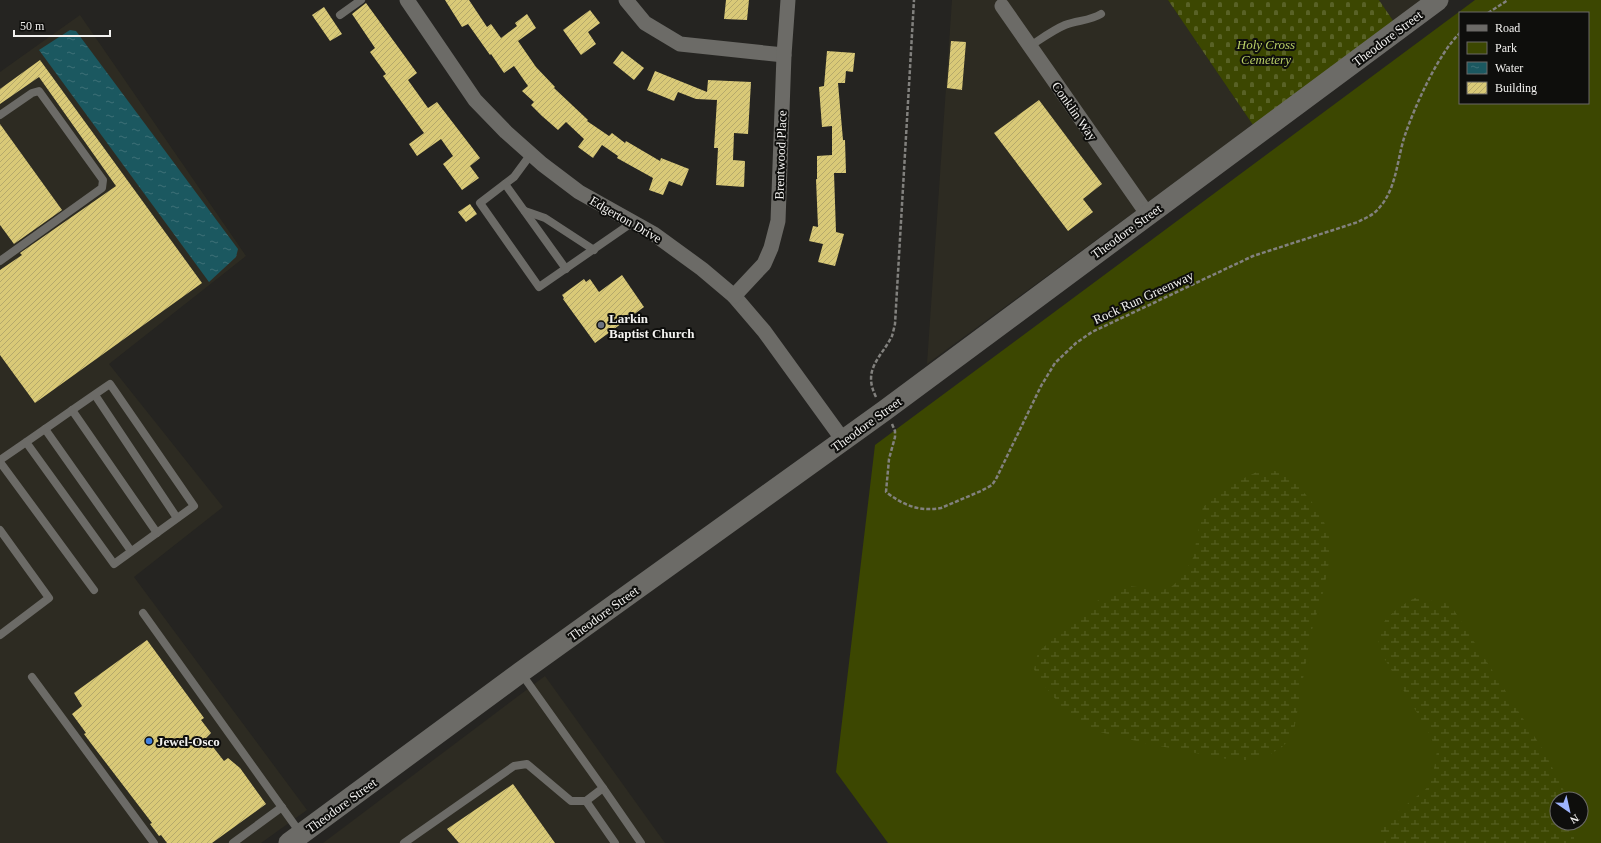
<svg xmlns="http://www.w3.org/2000/svg" width="1601" height="843" font-family="'Times New Roman',serif">
<defs>
<pattern id="wetland-marsh" width="20" height="14" patternUnits="userSpaceOnUse"><rect width="20" height="14" fill="#3c4701"/><path d="M1 5h8M5 5V1M11 12h8M15 12V8" fill="none" stroke="#596226"/></pattern>
<pattern id="cemetery-stones" width="16" height="16" patternUnits="userSpaceOnUse"><rect width="16" height="16" fill="#3c4701"/><path d="M2 7V4a2 2 0 0 1 4 0v3zM10 15v-3a2 2 0 0 1 4 0v3z" fill="#596226"/></pattern>
<pattern id="water-ripples" width="26" height="14" patternUnits="userSpaceOnUse"><rect width="26" height="14" fill="#1b5860"/><path d="M2 4q2-2 4 0t4 0M15 11q2-2 4 0t4 0" fill="none" stroke="#3d7077"/></pattern>
<pattern id="building-hatch" width="6" height="6" patternUnits="userSpaceOnUse"><rect width="6" height="6" fill="#d9c977"/><path d="M-1 1l2-2M0 6l6-6M5 7l2-2" fill="none" stroke="#b5a96b"/></pattern>
</defs>
<rect width="100%" height="100%" fill="#252421"/>
<g fill="#2d2b22">
<path d="M 952,0 L 1168,0 L 1253,125 L 927,364 Z"/>
<path d="M 1379,0 L 1424,0 L 1394,22 Z"/>
<path d="M 80,15 L 246,256 L 109,364 L 223,507 L 134,577 L 307,810 L 261,843 L 0,843 L 0,72 Z"/>
<path d="M 545,676 L 665,843 L 323,843 Z"/>
</g>
<path fill="#3c4701" fill-rule="evenodd" d="M 1475,0 L 1601,0 L 1601,843 L 888,843 L 836,772 L 875,445 ZM 1460,13 L 1588,13 L 1588,103 L 1460,103 ZM 1557,799 L 1581,799 L 1581,823 L 1557,823 Z"/>
<g fill="url(#wetland-marsh)">
<path d="M 1263,469 L 1286,473 L 1292,478 L 1320,512 L 1331,540 L 1331,552 L 1323,593 L 1311,633 L 1293,736 L 1282,747 L 1267,756 L 1252,760 L 1232,760 L 1149,744 L 1091,730 L 1068,714 L 1038,678 L 1034,669 L 1038,652 L 1097,601 L 1129,586 L 1162,590 L 1170,588 L 1182,577 L 1193,558 L 1203,507 L 1229,483 L 1233,481 L 1238,481 Z"/>
<path d="M 1415,598 L 1450,604 L 1545,753 L 1568,799 L 1557,799 L 1557,823 L 1573,823 L 1574,833 L 1574,843 L 1383,843 L 1383,838 L 1380,834 L 1382,824 L 1426,789 L 1428,780 L 1433,775 L 1437,751 L 1428,731 L 1381,653 C 1382,647 1378,643 1378,638 C 1380,619 1399,606 1415,598 Z"/>
</g>
<path fill="url(#cemetery-stones)" d="M 1168,0 L 1379,0 L 1394,22 L 1253,125 Z"/>
<path fill="url(#water-ripples)" d="M 70,30 L 76,31 L 238,249 L 236,257 L 209,282 L 39,50 Z"/>
<g fill="url(#building-hatch)">
<path d="M 445,0 L 469,0 L 487,27 L 491,24 L 501,38 L 517,26 L 515,23 L 527,14 L 536,28 L 518,41 L 536,67 L 555,87 L 554,88 L 588,120 L 587,121 L 609,136 L 612,133 L 625,143 L 626,141 L 660,161 L 661,158 L 689,169 L 682,186 L 669,181 L 663,195 L 649,190 L 653,178 L 617,158 L 618,156 L 602,145 L 593,158 L 578,147 L 584,139 L 566,122 L 558,130 L 542,116 L 531,105 L 534,102 L 522,91 L 528,86 L 514,66 L 504,73 L 491,54 L 490,55 L 468,24 L 462,27 Z"/>
<path d="M 726,0 L 749,0 L 747,20 L 724,19 Z"/>
<path d="M 366,3 L 417,73 L 408,80 L 428,108 L 437,102 L 480,158 L 470,166 L 479,178 L 462,190 L 443,164 L 453,156 L 441,139 L 417,156 L 409,144 L 424,133 L 383,76 L 386,74 L 370,52 L 375,48 L 352,14 Z"/>
<path d="M 324,7 L 342,34 L 330,41 L 312,15 Z"/>
<path d="M 590,10 L 600,23 L 588,32 L 596,44 L 581,55 L 563,30 Z"/>
<path d="M 951,41 L 966,42 L 962,90 L 947,88 Z"/>
<path d="M 622,51 L 644,68 L 634,80 L 613,63 Z"/>
<path d="M 827,51 L 855,53 L 853,72 L 846,71 L 845,83 L 838,83 L 843,140 L 845,140 L 846,173 L 834,173 L 836,232 L 844,234 L 835,266 L 818,262 L 823,244 L 809,241 L 813,226 L 818,227 L 816,179 L 817,179 L 817,156 L 832,155 L 832,126 L 822,127 L 819,87 L 824,86 Z"/>
<path d="M 40,60 L 202,283 L 35,403 L 0,355 L 0,270 L 22,255 L 20,253 L 116,186 L 39,77 L 0,104 L 0,89 Z"/>
<path d="M 655,71 L 707,92 L 708,80 L 751,82 L 748,134 L 734,133 L 733,160 L 745,161 L 744,187 L 716,185 L 718,148 L 714,148 L 717,100 L 696,99 L 678,92 L 674,101 L 647,90 Z"/>
<path d="M 1039,100 L 1102,184 L 1083,199 L 1093,212 L 1068,231 L 994,133 Z"/>
<path d="M 0,124 L 62,210 L 14,244 L 0,225 Z"/>
<path d="M 470,204 L 477,214 L 466,222 L 458,212 Z"/>
<path d="M 622,275 L 644,307 L 595,343 L 563,299 L 564,298 L 562,295 L 584,279 L 586,282 L 590,279 L 599,292 Z"/>
<path d="M 147,640 L 204,718 L 201,720 L 211,733 L 206,738 L 224,761 L 228,758 L 240,768 L 266,804 L 212,843 L 167,843 L 161,835 L 159,836 L 150,824 L 152,823 L 93,746 L 84,734 L 86,733 L 72,714 L 82,706 L 74,693 Z"/>
<path d="M 513,784 L 555,843 L 459,843 L 447,829 Z"/>
</g>
<g fill="none" stroke-linecap="round" stroke-linejoin="round">
<g stroke="#82817e" stroke-width="2.5" stroke-dasharray="4 2" stroke-linecap="butt">
<path d="M 1488,13 L 1508,0"/>
<path d="M 876,397 C 862,369 881,358 892,336 C 893,333 894,328 895,324 L 914,0"/>
<path d="M 892,424 L 895,431 L 895,437 L 889,459 L 886,492 C 903,505 919,512 941,508 L 981,491 L 992,485 L 996,479 L 1041,386 L 1055,363 L 1076,343 L 1092,332 L 1253,256 L 1358,222 C 1363,219 1369,217 1374,213 C 1397,193 1396,162 1405,135 C 1415,106 1438,54 1460,33"/>
</g>
<g stroke="#6c6b67" stroke-width="8">
<path d="M 340,15 L 361,0"/>
<path d="M 1030,46 C 1041,39 1053,30 1065,25 C 1077,20 1090,21 1101,14"/>
<path d="M 0,115 L 32,93 L 39,91 L 103,180 L 102,188 L 0,261"/>
<path d="M 531,154 L 514,177 L 480,203 L 539,287 L 633,222"/>
<path d="M 505,184 L 566,269"/>
<path d="M 525,211 L 545,218 L 594,250"/>
<path d="M 95,395 L 177,518"/>
<path d="M 72,410 L 157,533"/>
<path d="M 45,429 L 131,551"/>
<path d="M 0,460 C 37,435 73,409 110,384 L 194,506 L 114,564 L 26,442"/>
<path d="M 0,462 L 94,590"/>
<path d="M 0,530 L 49,598 L 0,635"/>
<path d="M 143,613 L 301,834"/>
<path d="M 32,677 L 154,843"/>
<path d="M 603,788 L 641,843"/>
<path d="M 586,801 L 615,843"/>
<path d="M 233,843 L 282,807"/>
<path d="M 404,843 L 514,766 L 527,764 L 571,801 L 586,801 L 603,788 L 521,673"/>
</g>
<g stroke="#6c6b67" stroke-width="15">
<path d="M 407,0 L 475,100 L 506,132 L 542,164 L 579,192 L 654,234 L 702,269 L 734,296 L 764,331 L 843,440"/>
<path d="M 626,0 L 645,23 L 680,44 L 784,55"/>
<path d="M 1002,6 L 1148,215"/>
<path d="M 734,296 L 764,264 L 771,248 L 778,221 L 784,55 L 788,0"/>
</g>
<path stroke="#6c6b67" stroke-width="21" d="M 289,843 L 521,672 L 884,411 L 1438,0"/>
</g>
<circle fill="#6b7280" stroke="#0e0e0c" stroke-width="1.5" cx="601" cy="325" r="4"/>
<circle fill="#3f7fe0" stroke="#0e0e0c" stroke-width="1.5" cx="149" cy="741" r="4"/>
<g text-anchor="middle" stroke-width="4" stroke-linejoin="round" paint-order="stroke">
<g font-size="13" fill="#f3f2f0" stroke="#0e0e0c">
<text transform="translate(1387 38) rotate(-37)" y="5">Theodore Street</text>
<text transform="translate(1075 111) rotate(55)" y="5">Conklin Way</text>
<text transform="translate(780 155) rotate(-88)" y="5">Brentwood Place</text>
<text transform="translate(626 219) rotate(30)" y="5">Edgerton Drive</text>
<text transform="translate(1126 231) rotate(-36)" y="5">Theodore Street</text>
<text transform="translate(1143 297) rotate(-25)" y="5">Rock Run Greenway</text>
<text transform="translate(866 424) rotate(-36)" y="5">Theodore Street</text>
<text transform="translate(603 613) rotate(-36)" y="5">Theodore Street</text>
<text transform="translate(341 805) rotate(-36)" y="5">Theodore Street</text>
</g>
<g font-size="13" font-style="italic" fill="#b9cf66" stroke="#0e0e0c">
<text x="1266" y="49">Holy Cross<tspan x="1266" dy="15">Cemetery</tspan></text>
</g>
<g font-size="13" font-weight="bold" fill="#f3f2f0" stroke="#0e0e0c" text-anchor="start">
<text x="609" y="323">Larkin<tspan x="609" dy="15">Baptist Church</tspan></text>
<text x="157" y="746">Jewel-Osco</text>
</g>
</g>
<rect x="1459" y="12" width="130" height="92" fill="#0e0e0c" stroke="#6a6967"/>
<rect x="1467" y="25" width="20" height="6" fill="#6c6b67" stroke="#6a6967"/>
<text x="1495" y="32" font-size="12" fill="#f3f2f0">Road</text>
<rect x="1467" y="42" width="20" height="12" fill="#3c4701" stroke="#6a6967"/>
<text x="1495" y="52" font-size="12" fill="#f3f2f0">Park</text>
<rect x="1467" y="62" width="20" height="12" fill="url(#water-ripples)" stroke="#6a6967"/>
<text x="1495" y="72" font-size="12" fill="#f3f2f0">Water</text>
<rect x="1467" y="82" width="20" height="12" fill="url(#building-hatch)" stroke="#6a6967"/>
<text x="1495" y="92" font-size="12" fill="#f3f2f0">Building</text>
<g transform="translate(1569 811) rotate(146)"><circle r="19" fill="#0e0e0c" stroke="#6a6967"/>
<path d="M0-3L7 15L0 10L-7 15Z" fill="#9eb4fd"/>
<text y="-6" font-size="11" font-weight="bold" text-anchor="middle" fill="#f3f2f0">N</text>
</g>
<path d="M14 30v6h96v-6" fill="none" stroke="#f3f2f0" stroke-width="2"/>
<text x="20" y="30" font-size="12" fill="#f3f2f0" stroke="#0e0e0c" stroke-width="3" paint-order="stroke">50 m</text>
</svg>
